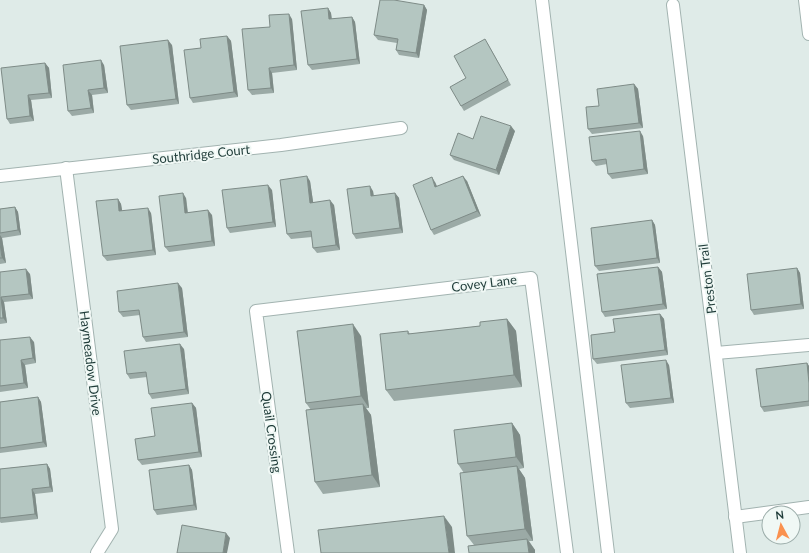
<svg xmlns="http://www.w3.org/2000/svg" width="809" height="553" font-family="Lato,sans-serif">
<rect width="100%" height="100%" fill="#dfebe8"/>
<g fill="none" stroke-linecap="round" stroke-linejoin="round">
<g stroke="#a2b3b0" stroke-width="14">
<g id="minor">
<path d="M 542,0 L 608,553"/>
<path d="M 805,0 L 809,34"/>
<path d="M 673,5 L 740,553"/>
<path d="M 66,168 L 112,529 L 97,553"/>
<path d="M 0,176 L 281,145 L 401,128"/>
<path d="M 716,353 L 809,345"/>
<path d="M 735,517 L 809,507"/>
<path d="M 288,553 L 256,311 L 531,278 L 567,553"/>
</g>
</g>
<use href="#minor" stroke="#fff" stroke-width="12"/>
</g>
<g fill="#9baaa6">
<path d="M 424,5 L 427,10 L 419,58 L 399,55 L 396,50 L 397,43 L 378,40 L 374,35 Z"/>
<path d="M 328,8 L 331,13 L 332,19 L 352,17 L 355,22 L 360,64 L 312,70 L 308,65 Z"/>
<path d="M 292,19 L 297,70 L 272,73 L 274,93 L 252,95 L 248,90 L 270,27 Z"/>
<path d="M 227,36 L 231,41 L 238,97 L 193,103 L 190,98 L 201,48 Z"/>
<path d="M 488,44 L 511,85 L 464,111 L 461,106 L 466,78 Z"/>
<path d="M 172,45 L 179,104 L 131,110 L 127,105 Z"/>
<path d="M 45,63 L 49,68 L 52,98 L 31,100 L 34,121 L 10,124 L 7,119 Z"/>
<path d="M 104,65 L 108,93 L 92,95 L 94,113 L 72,116 L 68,111 Z"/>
<path d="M 634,84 L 638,89 L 643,128 L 592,134 L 588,129 L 599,106 Z"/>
<path d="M 515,131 L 499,175 L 454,160 L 450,155 Z"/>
<path d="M 643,136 L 648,174 L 612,179 L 608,174 L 607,164 L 596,166 L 592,161 Z"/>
<path d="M 310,181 L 313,202 L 334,205 L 340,250 L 317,253 L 313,248 L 312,237 L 291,239 L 287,234 Z"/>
<path d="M 467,181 L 481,216 L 434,235 L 431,230 L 435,182 L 437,186 Z"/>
<path d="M 272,190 L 276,227 L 230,233 L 227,228 Z"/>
<path d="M 373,191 L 374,196 L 395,193 L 399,198 L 403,233 L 356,239 L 353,234 Z"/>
<path d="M 186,198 L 188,212 L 212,215 L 215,246 L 169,252 L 165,247 Z"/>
<path d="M 118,199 L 121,204 L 122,211 L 151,213 L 156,255 L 107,261 L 103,256 Z"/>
<path d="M 15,207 L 18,212 L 21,235 L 2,238 L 6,263 L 0,264 L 0,209 Z"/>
<path d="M 652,220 L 655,225 L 660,263 L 599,271 L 595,266 Z"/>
<path d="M 658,267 L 662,272 L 667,309 L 605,317 L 602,312 Z"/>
<path d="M 797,268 L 800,273 L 804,309 L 754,315 L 751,310 Z"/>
<path d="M 0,272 L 30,274 L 33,299 L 4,302 L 7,323 L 0,324 Z"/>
<path d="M 182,288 L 188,337 L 146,342 L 143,337 L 140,315 L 123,317 L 119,312 Z"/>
<path d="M 660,314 L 664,319 L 668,355 L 597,364 L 593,359 L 615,332 Z"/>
<path d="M 507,319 L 516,331 L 522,387 L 394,401 L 386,390 L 408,331 L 410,334 L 480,326 Z"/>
<path d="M 361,336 L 369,408 L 366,408 L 371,415 L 380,487 L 323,494 L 315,482 L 311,410 L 306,403 Z"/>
<path d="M 0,340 L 34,342 L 36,363 L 25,365 L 28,388 L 0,392 Z"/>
<path d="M 184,349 L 189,394 L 152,399 L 149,394 L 147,377 L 130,379 L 127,374 Z"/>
<path d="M 807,363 L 809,366 L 809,406 L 764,412 L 761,407 Z"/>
<path d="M 669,365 L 674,403 L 630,408 L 626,403 Z"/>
<path d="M 38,397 L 41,402 L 47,447 L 0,453 L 0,402 Z"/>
<path d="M 192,403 L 196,408 L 202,457 L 142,465 L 138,460 L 155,436 Z"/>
<path d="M 512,423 L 520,435 L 524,468 L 519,469 L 525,478 L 533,541 L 529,541 L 535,550 L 535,553 L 469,553 L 474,545 L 467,536 L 464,473 L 458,464 Z"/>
<path d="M 47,464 L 50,469 L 53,492 L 35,494 L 38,519 L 1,523 L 0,522 L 0,469 Z"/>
<path d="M 189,465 L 192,470 L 197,510 L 157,515 L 154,510 Z"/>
</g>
<g fill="#7e8b87">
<path d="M 424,5 L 427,10 L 419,58 L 416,53 Z"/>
<path d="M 328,8 L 331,13 L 332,24 L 329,19 Z"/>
<path d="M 289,14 L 292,19 L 297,70 L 294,65 Z"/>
<path d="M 352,17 L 355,22 L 360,64 L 357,59 Z"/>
<path d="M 227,36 L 231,41 L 238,97 L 234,92 Z"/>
<path d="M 168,40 L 172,45 L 179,104 L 176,99 Z"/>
<path d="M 101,60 L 104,65 L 108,93 L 104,88 Z"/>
<path d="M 45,63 L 49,68 L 52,98 L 49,93 Z"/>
<path d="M 269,68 L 272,73 L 274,93 L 271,88 Z"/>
<path d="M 634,84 L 638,89 L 643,128 L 639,123 Z"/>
<path d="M 88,90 L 92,95 L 94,113 L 91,108 Z"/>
<path d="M 28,95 L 31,100 L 34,121 L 30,116 Z"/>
<path d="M 511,126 L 515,131 L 499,175 L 496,170 Z"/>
<path d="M 640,131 L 643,136 L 648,174 L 644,169 Z"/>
<path d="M 307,176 L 310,181 L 314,208 L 310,203 Z"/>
<path d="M 463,176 L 467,181 L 481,216 L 477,211 Z"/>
<path d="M 432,177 L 435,182 L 439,192 L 435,187 Z"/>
<path d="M 268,185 L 272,190 L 276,227 L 273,222 Z"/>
<path d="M 370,186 L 373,191 L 374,201 L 371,196 Z"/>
<path d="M 183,193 L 186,198 L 188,218 L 185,213 Z"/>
<path d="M 395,193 L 399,198 L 403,233 L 400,228 Z"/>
<path d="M 118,199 L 121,204 L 123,216 L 119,211 Z"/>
<path d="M 330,200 L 334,205 L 340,250 L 336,245 Z"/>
<path d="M 15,207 L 18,212 L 21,235 L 18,230 Z"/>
<path d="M 148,208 L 151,213 L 156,255 L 153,250 Z"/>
<path d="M 208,210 L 212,215 L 215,246 L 212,241 Z"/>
<path d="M 652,220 L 655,225 L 660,263 L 657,258 Z"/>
<path d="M 0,235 L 2,238 L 6,263 L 2,258 L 0,243 Z"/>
<path d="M 658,267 L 662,272 L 667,309 L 663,304 Z"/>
<path d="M 797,268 L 800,273 L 804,309 L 801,304 Z"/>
<path d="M 26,269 L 30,274 L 33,299 L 29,294 Z"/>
<path d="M 178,283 L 182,288 L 188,337 L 184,332 Z"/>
<path d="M 1,297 L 4,302 L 7,323 L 3,318 Z"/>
<path d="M 660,314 L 664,319 L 668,355 L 665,350 Z"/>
<path d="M 507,319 L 516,331 L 522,387 L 514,375 Z"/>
<path d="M 353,324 L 361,336 L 369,408 L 361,396 Z"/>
<path d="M 30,337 L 34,342 L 36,363 L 33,358 Z"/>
<path d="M 180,344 L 184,349 L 189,394 L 186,389 Z"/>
<path d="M 21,360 L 25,365 L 28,388 L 24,383 Z"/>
<path d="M 666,360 L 669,365 L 674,403 L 671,398 Z"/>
<path d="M 807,363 L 809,366 L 809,383 Z"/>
<path d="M 38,397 L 41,402 L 47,447 L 43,442 Z"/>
<path d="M 192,403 L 196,408 L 202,457 L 199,452 Z"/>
<path d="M 363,404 L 371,415 L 380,487 L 372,475 Z"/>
<path d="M 512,423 L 520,435 L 524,468 L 516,457 Z"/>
<path d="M 47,464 L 50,469 L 53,492 L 50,487 Z"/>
<path d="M 189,465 L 192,470 L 197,510 L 194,505 Z"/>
<path d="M 517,466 L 525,478 L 533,541 L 525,529 Z"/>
<path d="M 32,489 L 35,494 L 38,519 L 35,514 Z"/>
<path d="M 444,516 L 452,527 L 455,553 L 449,553 Z"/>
<path d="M 226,533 L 230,538 L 227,553 L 223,553 Z"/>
<path d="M 527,539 L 535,550 L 535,553 L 529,553 Z"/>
</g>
<g fill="#b4c6c1" stroke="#7e8b87">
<path d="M 380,0 L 394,0 L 424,5 L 416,53 L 396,50 L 398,39 L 374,35 Z"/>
<path d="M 328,8 L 329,19 L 352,17 L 357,59 L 308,65 L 301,11 Z"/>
<path d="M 289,14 L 294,65 L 269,68 L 271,88 L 248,90 L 242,29 L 270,27 L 269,15 Z"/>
<path d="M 227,36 L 234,92 L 190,98 L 184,50 L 201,48 L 200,39 Z"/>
<path d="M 485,39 L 508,80 L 461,106 L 450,87 L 466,78 L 454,56 Z"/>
<path d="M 168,40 L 176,99 L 127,105 L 120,46 Z"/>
<path d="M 101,60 L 104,88 L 88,90 L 91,108 L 68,111 L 63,65 Z"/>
<path d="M 45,63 L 49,93 L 28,95 L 30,116 L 7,119 L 1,68 Z"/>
<path d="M 634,84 L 639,123 L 588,129 L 586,107 L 599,106 L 597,89 Z"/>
<path d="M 481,116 L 511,126 L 496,170 L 450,155 L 458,133 L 473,139 Z"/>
<path d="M 640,131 L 644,169 L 608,174 L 606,159 L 592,161 L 589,137 Z"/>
<path d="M 307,176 L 310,203 L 330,200 L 336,245 L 313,248 L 311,231 L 287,234 L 280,180 Z"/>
<path d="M 463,176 L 477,211 L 431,230 L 413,185 L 432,177 L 435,187 Z"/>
<path d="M 268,185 L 273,222 L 227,228 L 222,190 Z"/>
<path d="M 370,186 L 371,196 L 395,193 L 400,228 L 353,234 L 347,189 Z"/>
<path d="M 183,193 L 185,213 L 208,210 L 212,241 L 165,247 L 159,196 Z"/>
<path d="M 118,199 L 119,211 L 148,208 L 153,250 L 103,256 L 96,201 Z"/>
<path d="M 15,207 L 18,230 L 0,233 L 0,209 Z"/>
<path d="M 652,220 L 657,258 L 595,266 L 591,228 Z"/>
<path d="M 0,243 L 2,258 L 0,258 Z"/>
<path d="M 658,267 L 663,304 L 602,312 L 597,274 Z"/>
<path d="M 797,268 L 801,304 L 751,310 L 747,274 Z"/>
<path d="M 26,269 L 29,294 L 1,297 L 3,318 L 0,318 L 0,272 Z"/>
<path d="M 178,283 L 184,332 L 143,337 L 139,310 L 119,312 L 117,291 Z"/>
<path d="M 660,314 L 665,350 L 593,359 L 591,335 L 615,332 L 613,319 Z"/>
<path d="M 507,319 L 514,375 L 386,390 L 380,334 L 408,331 L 408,334 L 480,326 L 480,322 Z"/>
<path d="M 353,324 L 361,396 L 306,403 L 297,331 Z"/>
<path d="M 30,337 L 33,358 L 21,360 L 24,383 L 0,386 L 0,340 Z"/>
<path d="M 180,344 L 186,389 L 149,394 L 146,372 L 127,374 L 124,351 Z"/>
<path d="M 666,360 L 671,398 L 626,403 L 621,365 Z"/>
<path d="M 807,363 L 809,383 L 809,401 L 761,407 L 756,369 Z"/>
<path d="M 38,397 L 43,442 L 0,448 L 0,402 Z"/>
<path d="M 192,403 L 199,452 L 138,460 L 135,439 L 155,436 L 151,408 Z"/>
<path d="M 363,404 L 372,475 L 315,482 L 306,410 Z"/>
<path d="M 512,423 L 516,457 L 458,464 L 454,430 Z"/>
<path d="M 47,464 L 50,487 L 32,489 L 35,514 L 0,518 L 0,469 Z"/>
<path d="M 189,465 L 194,505 L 154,510 L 149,470 Z"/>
<path d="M 517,466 L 525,529 L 467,536 L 460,473 Z"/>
<path d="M 444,516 L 449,553 L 321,553 L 318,530 Z"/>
<path d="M 182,525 L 226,533 L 223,553 L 177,553 Z"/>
<path d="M 527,539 L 529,553 L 469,553 L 468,546 Z"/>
</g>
<g text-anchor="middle" stroke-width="4" stroke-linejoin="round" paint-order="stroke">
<g font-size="13" fill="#1f3c39" stroke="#f0f8f5">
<text transform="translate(201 154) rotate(-6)" y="5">Southridge Court</text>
<text transform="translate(707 279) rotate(-97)" y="5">Preston Trail</text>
<text transform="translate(484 283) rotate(-7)" y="5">Covey Lane</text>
<text transform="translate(91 363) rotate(83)" y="5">Haymeadow Drive</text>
<text transform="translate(272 432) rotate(82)" y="5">Quail Crossing</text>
</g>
</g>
<g transform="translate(781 525) rotate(353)"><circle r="19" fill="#f0f8f5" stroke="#9cadaa"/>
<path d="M0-3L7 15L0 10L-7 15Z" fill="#fa914f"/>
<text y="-6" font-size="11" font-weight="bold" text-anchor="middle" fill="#1f3c39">N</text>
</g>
</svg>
